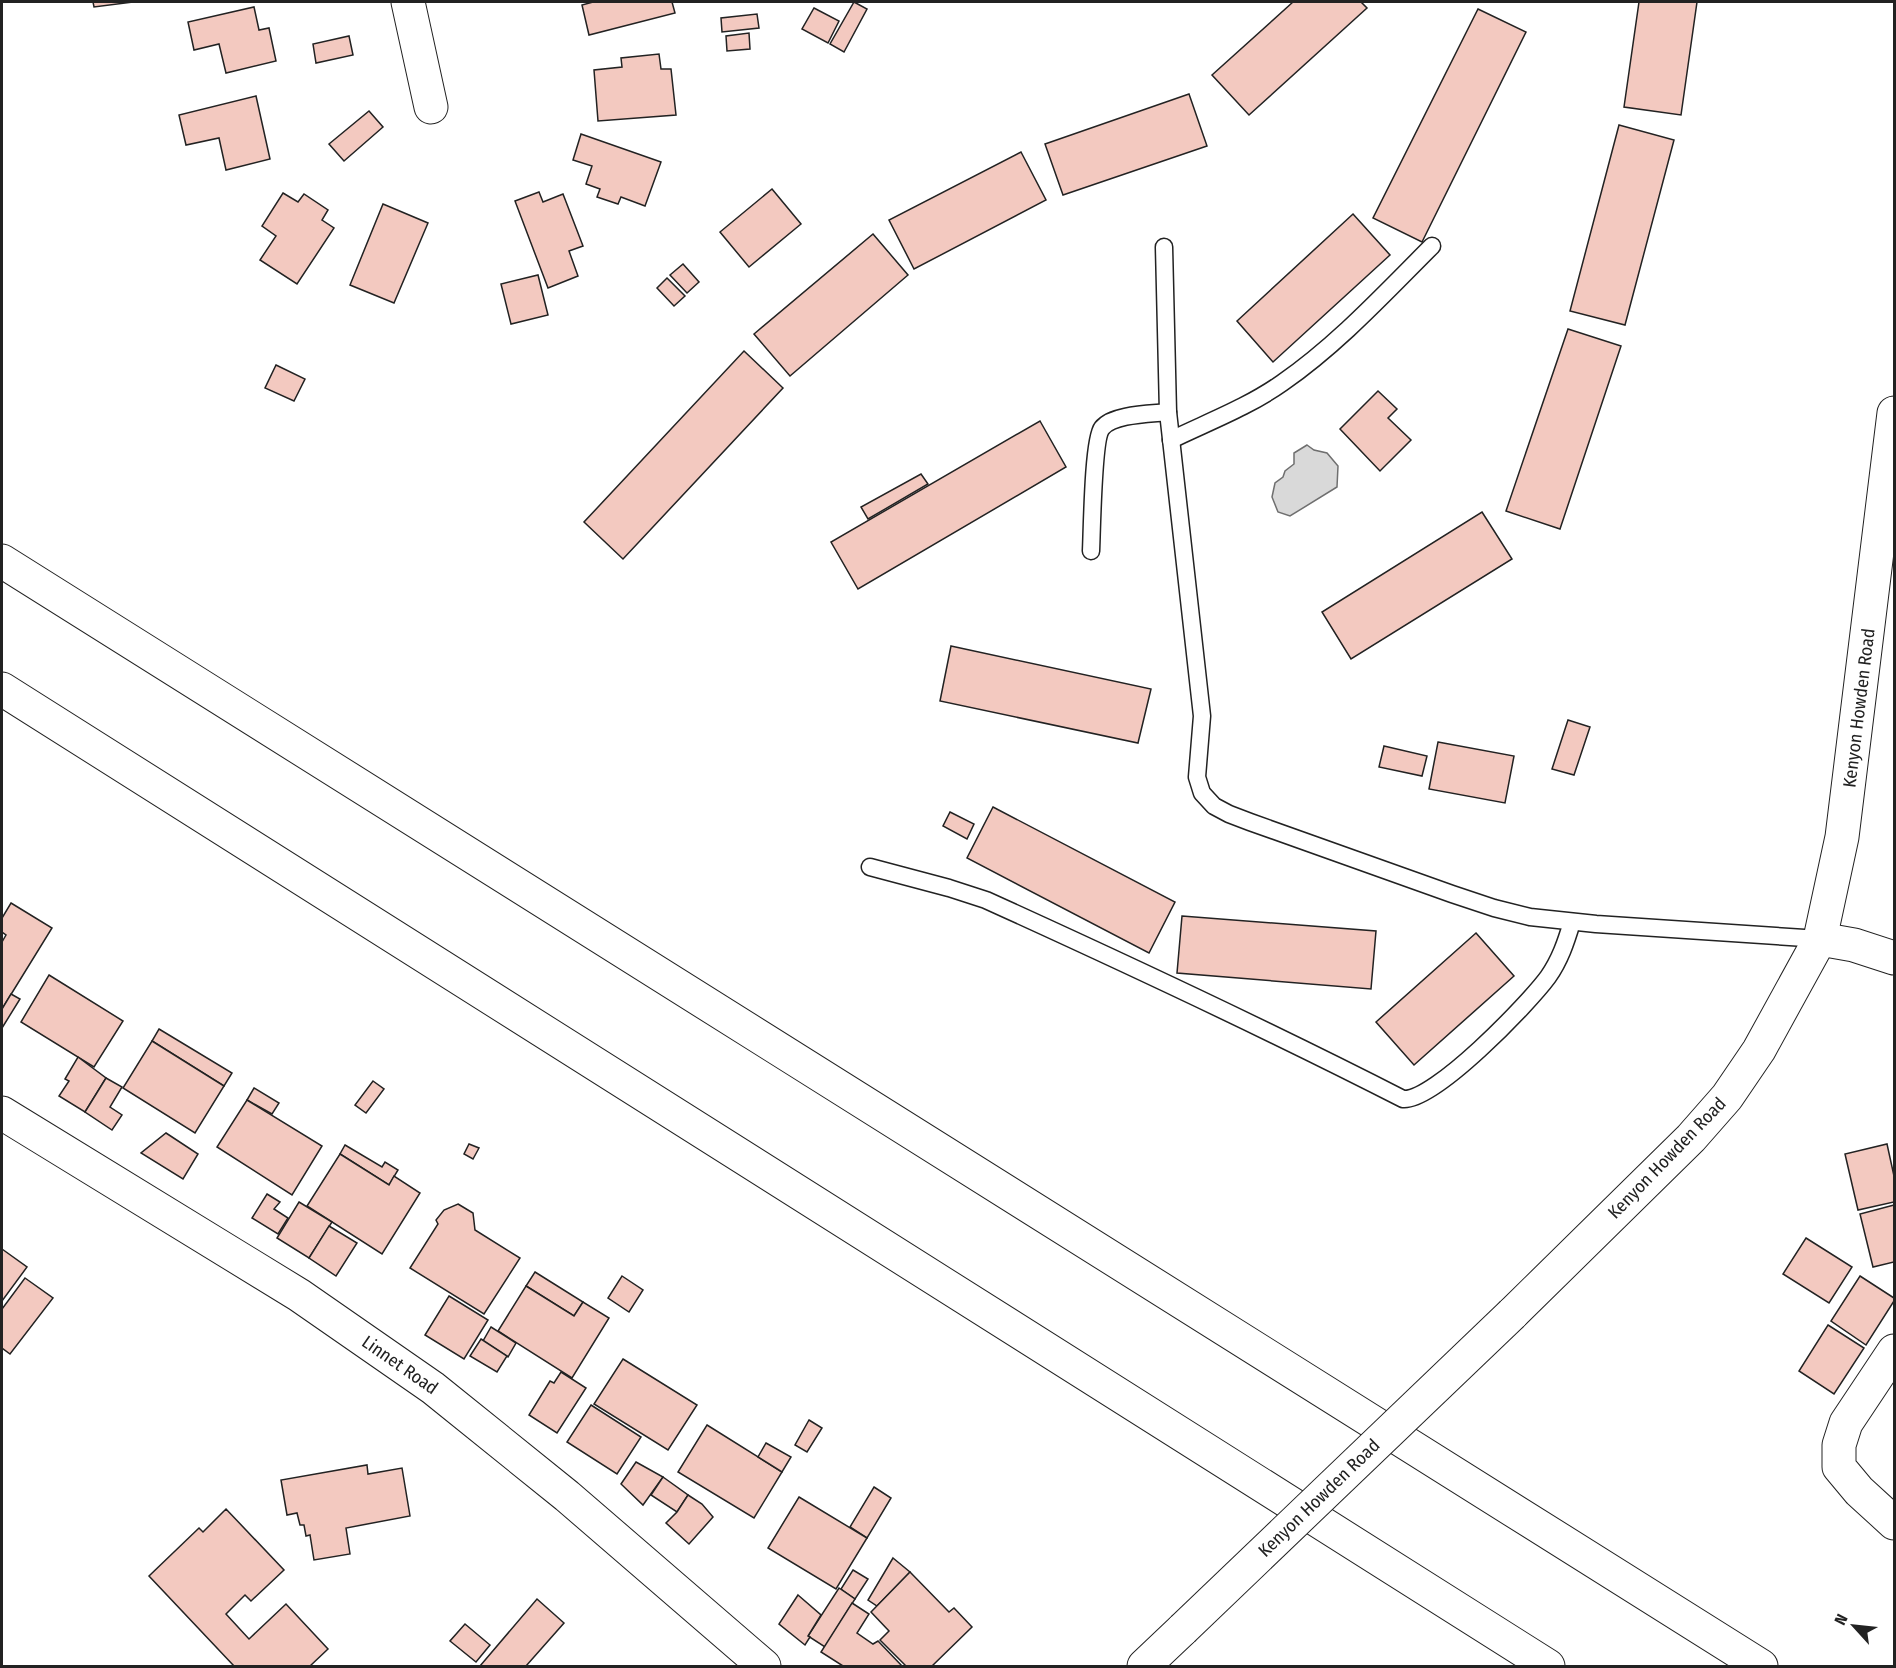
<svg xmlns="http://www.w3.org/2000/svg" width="1896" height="1668" font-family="'Fira Sans Condensed',sans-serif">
<rect width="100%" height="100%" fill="#fff"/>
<path fill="#d9d9d9" stroke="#6f6f6f" stroke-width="1.5" d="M 1307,445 L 1314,450 L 1327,453 L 1338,466 L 1337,487 L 1290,516 L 1278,512 L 1272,497 L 1275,483 L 1283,477 L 1285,471 L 1294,464 L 1294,453 Z"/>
<g fill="#f3c9c0" stroke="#222" stroke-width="1.5">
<path d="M 93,2 L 133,2 L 94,7 Z"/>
<path d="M 593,2 L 672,2 L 675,13 L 589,35 L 582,5 Z"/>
<path d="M 854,2 L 867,9 L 844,52 L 830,44 Z"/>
<path d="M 1293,2 L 1361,2 L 1367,8 L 1249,115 L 1212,75 Z"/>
<path d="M 1639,2 L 1697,2 L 1681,115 L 1624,107 Z"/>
<path d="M 254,7 L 259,30 L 269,28 L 276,61 L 226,73 L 219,44 L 194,50 L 188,22 Z"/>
<path d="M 814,8 L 839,21 L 828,43 L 802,29 Z"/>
<path d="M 1478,9 L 1526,32 L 1422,242 L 1373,218 Z"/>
<path d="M 757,14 L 759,28 L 722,32 L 721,18 Z"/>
<path d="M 749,33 L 750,49 L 727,51 L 726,36 Z"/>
<path d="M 349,36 L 353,55 L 316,63 L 313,44 Z"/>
<path d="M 659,54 L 661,69 L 671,69 L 676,115 L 598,121 L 594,70 L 622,67 L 621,58 Z"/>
<path d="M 1189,94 L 1207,146 L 1063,195 L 1045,144 Z"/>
<path d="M 256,96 L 270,159 L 226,170 L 219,138 L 186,145 L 179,115 Z"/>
<path d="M 369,111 L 383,127 L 344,161 L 329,144 Z"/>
<path d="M 1619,125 L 1674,140 L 1625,325 L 1570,311 Z"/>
<path d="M 581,134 L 661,162 L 645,206 L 621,197 L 618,204 L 597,197 L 600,189 L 586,184 L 592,166 L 573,160 Z"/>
<path d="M 1021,152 L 1046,200 L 914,269 L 889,220 Z"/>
<path d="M 772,189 L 801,224 L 749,267 L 720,232 Z"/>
<path d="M 539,192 L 543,202 L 563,194 L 583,246 L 569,251 L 578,276 L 548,288 L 515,201 Z"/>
<path d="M 283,193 L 298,202 L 304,194 L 328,210 L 322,220 L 334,228 L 297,284 L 260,260 L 276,236 L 262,226 Z"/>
<path d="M 383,204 L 428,223 L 394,303 L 350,285 Z"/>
<path d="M 1353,214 L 1390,255 L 1273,362 L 1237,321 Z"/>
<path d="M 873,234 L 908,275 L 790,376 L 754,334 Z"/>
<path d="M 683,264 L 699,282 L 687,293 L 670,275 Z"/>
<path d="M 538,275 L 548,315 L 511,324 L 501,284 Z"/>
<path d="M 667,278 L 685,296 L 674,306 L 657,288 Z"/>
<path d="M 1568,329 L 1621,346 L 1560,529 L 1506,511 Z"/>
<path d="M 744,351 L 783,388 L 623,559 L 584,522 Z"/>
<path d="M 276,365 L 305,379 L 294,401 L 265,388 Z"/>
<path d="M 1378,391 L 1397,409 L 1388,418 L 1411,440 L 1380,471 L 1340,429 Z"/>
<path d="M 1040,421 L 1066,467 L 858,589 L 831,542 Z"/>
<path d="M 921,474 L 928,484 L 868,519 L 861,507 Z"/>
<path d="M 1482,512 L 1512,559 L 1351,659 L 1322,612 Z"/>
<path d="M 951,646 L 1151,689 L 1138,743 L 940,701 Z"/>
<path d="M 1568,720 L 1590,727 L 1574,775 L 1552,769 Z"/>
<path d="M 1438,742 L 1514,756 L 1505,803 L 1429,789 Z"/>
<path d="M 1384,746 L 1427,756 L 1422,776 L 1379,767 Z"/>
<path d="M 993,807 L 1175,902 L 1149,953 L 967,858 Z"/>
<path d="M 950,812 L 974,824 L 967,839 L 943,826 Z"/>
<path d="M 11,903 L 52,928 L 2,1009 L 2,942 L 6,935 L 2,932 L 2,918 Z"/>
<path d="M 1182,916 L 1376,931 L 1371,989 L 1177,973 Z"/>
<path d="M 1476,933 L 1514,976 L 1414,1065 L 1376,1022 Z"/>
<path d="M 49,975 L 123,1021 L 94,1067 L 21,1022 Z"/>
<path d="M 11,994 L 20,999 L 2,1028 L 2,1009 Z"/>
<path d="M 159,1029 L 232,1073 L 224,1086 L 152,1041 Z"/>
<path d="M 152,1041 L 224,1086 L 195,1133 L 123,1088 Z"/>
<path d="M 78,1057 L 106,1078 L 85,1112 L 59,1096 L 69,1081 L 65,1079 Z"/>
<path d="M 106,1078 L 122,1087 L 110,1107 L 122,1115 L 112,1130 L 85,1112 Z"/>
<path d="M 373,1081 L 384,1089 L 366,1113 L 355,1105 Z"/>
<path d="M 254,1088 L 279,1103 L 272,1114 L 247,1100 Z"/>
<path d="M 247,1100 L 322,1146 L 292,1195 L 217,1147 Z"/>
<path d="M 166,1133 L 198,1154 L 183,1179 L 141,1153 Z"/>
<path d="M 469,1144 L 479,1148 L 473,1159 L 464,1154 Z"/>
<path d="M 1887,1144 L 1894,1176 L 1894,1202 L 1858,1210 L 1845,1154 Z"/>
<path d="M 345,1145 L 382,1167 L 385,1162 L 398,1170 L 389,1185 L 340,1154 Z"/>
<path d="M 340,1154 L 389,1185 L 394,1176 L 420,1193 L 382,1254 L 307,1206 Z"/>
<path d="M 267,1194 L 280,1202 L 274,1209 L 288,1218 L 278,1234 L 252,1218 Z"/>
<path d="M 299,1202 L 332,1222 L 309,1258 L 277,1238 Z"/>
<path d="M 458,1204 L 473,1213 L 475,1230 L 520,1258 L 484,1314 L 410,1268 L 438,1224 L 436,1220 L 444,1210 Z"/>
<path d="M 1894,1205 L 1894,1262 L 1873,1267 L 1860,1214 Z"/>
<path d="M 329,1226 L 357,1243 L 336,1276 L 309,1258 Z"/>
<path d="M 1806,1238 L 1852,1267 L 1829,1303 L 1783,1274 Z"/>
<path d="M 2,1249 L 27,1267 L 2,1301 Z"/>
<path d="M 535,1272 L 583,1302 L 574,1316 L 526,1286 Z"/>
<path d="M 622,1276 L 643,1290 L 629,1312 L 608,1298 Z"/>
<path d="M 1860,1276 L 1894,1298 L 1894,1301 L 1866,1345 L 1831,1321 Z"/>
<path d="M 25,1278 L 53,1298 L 10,1354 L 2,1348 L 2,1309 Z"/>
<path d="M 526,1286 L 574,1316 L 583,1302 L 609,1318 L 572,1378 L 498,1331 Z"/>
<path d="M 449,1296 L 488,1320 L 464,1359 L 425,1335 Z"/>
<path d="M 1828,1325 L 1864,1348 L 1834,1394 L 1799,1371 Z"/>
<path d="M 491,1327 L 516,1343 L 508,1357 L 483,1341 Z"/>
<path d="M 481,1339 L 507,1356 L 497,1372 L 470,1356 Z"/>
<path d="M 623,1359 L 697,1405 L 668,1450 L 594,1404 Z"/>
<path d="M 561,1372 L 586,1388 L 557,1433 L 529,1415 L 550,1381 L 554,1383 Z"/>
<path d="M 591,1405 L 641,1437 L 617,1474 L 567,1442 Z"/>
<path d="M 809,1420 L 822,1428 L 807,1452 L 795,1445 Z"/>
<path d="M 707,1425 L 782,1472 L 754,1518 L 678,1472 Z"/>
<path d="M 766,1443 L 791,1457 L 782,1472 L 758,1457 Z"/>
<path d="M 636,1462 L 663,1477 L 643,1505 L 621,1484 Z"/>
<path d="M 367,1465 L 368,1474 L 402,1468 L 410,1516 L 346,1528 L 350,1554 L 314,1560 L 310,1535 L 306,1536 L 304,1525 L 300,1525 L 297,1513 L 287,1515 L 281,1480 Z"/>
<path d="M 663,1477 L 688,1495 L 677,1512 L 651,1495 Z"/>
<path d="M 874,1487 L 891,1498 L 867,1538 L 850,1527 Z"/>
<path d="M 688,1495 L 702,1504 L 713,1517 L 689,1544 L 666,1523 L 677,1512 Z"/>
<path d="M 799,1497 L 867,1538 L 836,1589 L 768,1548 Z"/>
<path d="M 226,1509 L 284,1570 L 251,1601 L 245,1595 L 226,1614 L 249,1639 L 286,1604 L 328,1649 L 310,1666 L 234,1666 L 149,1576 L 199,1528 L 203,1532 Z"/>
<path d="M 893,1558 L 910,1572 L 877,1606 L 868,1600 Z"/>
<path d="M 853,1570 L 868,1579 L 855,1599 L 841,1589 Z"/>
<path d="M 910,1572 L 949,1612 L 954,1608 L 972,1627 L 932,1666 L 906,1666 L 880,1640 L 889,1631 L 871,1612 Z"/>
<path d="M 839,1588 L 855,1599 L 825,1647 L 808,1636 Z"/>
<path d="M 798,1595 L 821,1615 L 808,1636 L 810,1637 L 805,1645 L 779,1624 Z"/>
<path d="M 537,1599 L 564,1623 L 526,1666 L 480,1666 Z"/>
<path d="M 852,1603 L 869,1614 L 857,1633 L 873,1644 L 878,1641 L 902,1666 L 843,1666 L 821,1652 Z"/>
<path d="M 465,1624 L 490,1645 L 476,1662 L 450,1641 Z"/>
</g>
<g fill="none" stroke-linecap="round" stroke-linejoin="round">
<g stroke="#222" stroke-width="19">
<g id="service">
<path d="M 1164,247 L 1168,412 L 1202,716 L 1197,777 L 1202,793 L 1214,806 L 1229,814 L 1250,822 L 1452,894 L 1494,908 L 1530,917 L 1596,924 L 1820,939"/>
<path d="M 1171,440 C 1208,422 1248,407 1282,383 C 1337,345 1384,294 1432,246"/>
<path d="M 1091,551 C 1092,531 1093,439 1102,428 C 1113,414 1151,414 1168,412"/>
<path d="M 870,867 L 949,888 L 986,900 C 1127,964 1266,1029 1403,1099 C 1434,1102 1529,1003 1548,977 C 1560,960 1566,942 1572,922"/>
</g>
</g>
<g stroke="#222" stroke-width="35">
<g id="minor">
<path d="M 408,2 L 431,107"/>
<path d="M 1820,939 L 1854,945 L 1894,958"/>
<path d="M 2,1113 L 299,1295 L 433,1388 L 567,1496 L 764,1666"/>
<path d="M 1894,1351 L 1846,1423 L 1839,1445 L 1839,1467 L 1859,1491 L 1894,1523"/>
</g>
</g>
<g stroke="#222" stroke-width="35">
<g id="tertiary">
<path d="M 1512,1314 L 1691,1138 L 1727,1097 L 1759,1050 L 1820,939 L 1842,837 L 1894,413"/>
<path d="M 1144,1666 L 1183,1629"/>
</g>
</g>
<g stroke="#222" stroke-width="35">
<g id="motorway">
<path d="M 2,561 L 1761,1666"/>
<path d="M 2,689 L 1548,1666"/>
</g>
</g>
<use href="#service" stroke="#fff" stroke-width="16"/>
<use href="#minor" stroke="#fff" stroke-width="33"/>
<use href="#tertiary" stroke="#fff" stroke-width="33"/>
<use href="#motorway" stroke="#fff" stroke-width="33"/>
<g stroke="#222" stroke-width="35" stroke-linecap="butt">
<path id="tertiary-bridge" d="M 1183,1629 L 1512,1314"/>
</g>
<use href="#tertiary-bridge" stroke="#fff" stroke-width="33"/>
</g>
<g text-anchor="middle" stroke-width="4.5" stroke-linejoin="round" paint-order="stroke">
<g font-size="18" fill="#222" stroke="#fff">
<text transform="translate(1859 708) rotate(-83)" y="6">Kenyon Howden Road</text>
<text transform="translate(1667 1158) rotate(-46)" y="6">Kenyon Howden Road</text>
<text transform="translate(400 1365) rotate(35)" y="6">Linnet Road</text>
<text transform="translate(1319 1498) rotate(-44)" y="6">Kenyon Howden Road</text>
</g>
</g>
<rect width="1896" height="1668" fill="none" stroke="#222222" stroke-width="6"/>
<g transform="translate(1854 1626) rotate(297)" stroke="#ffffff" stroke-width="4.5" paint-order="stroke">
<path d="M0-4.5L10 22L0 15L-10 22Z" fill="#222222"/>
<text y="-9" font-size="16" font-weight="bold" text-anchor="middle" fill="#222222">N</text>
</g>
</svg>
